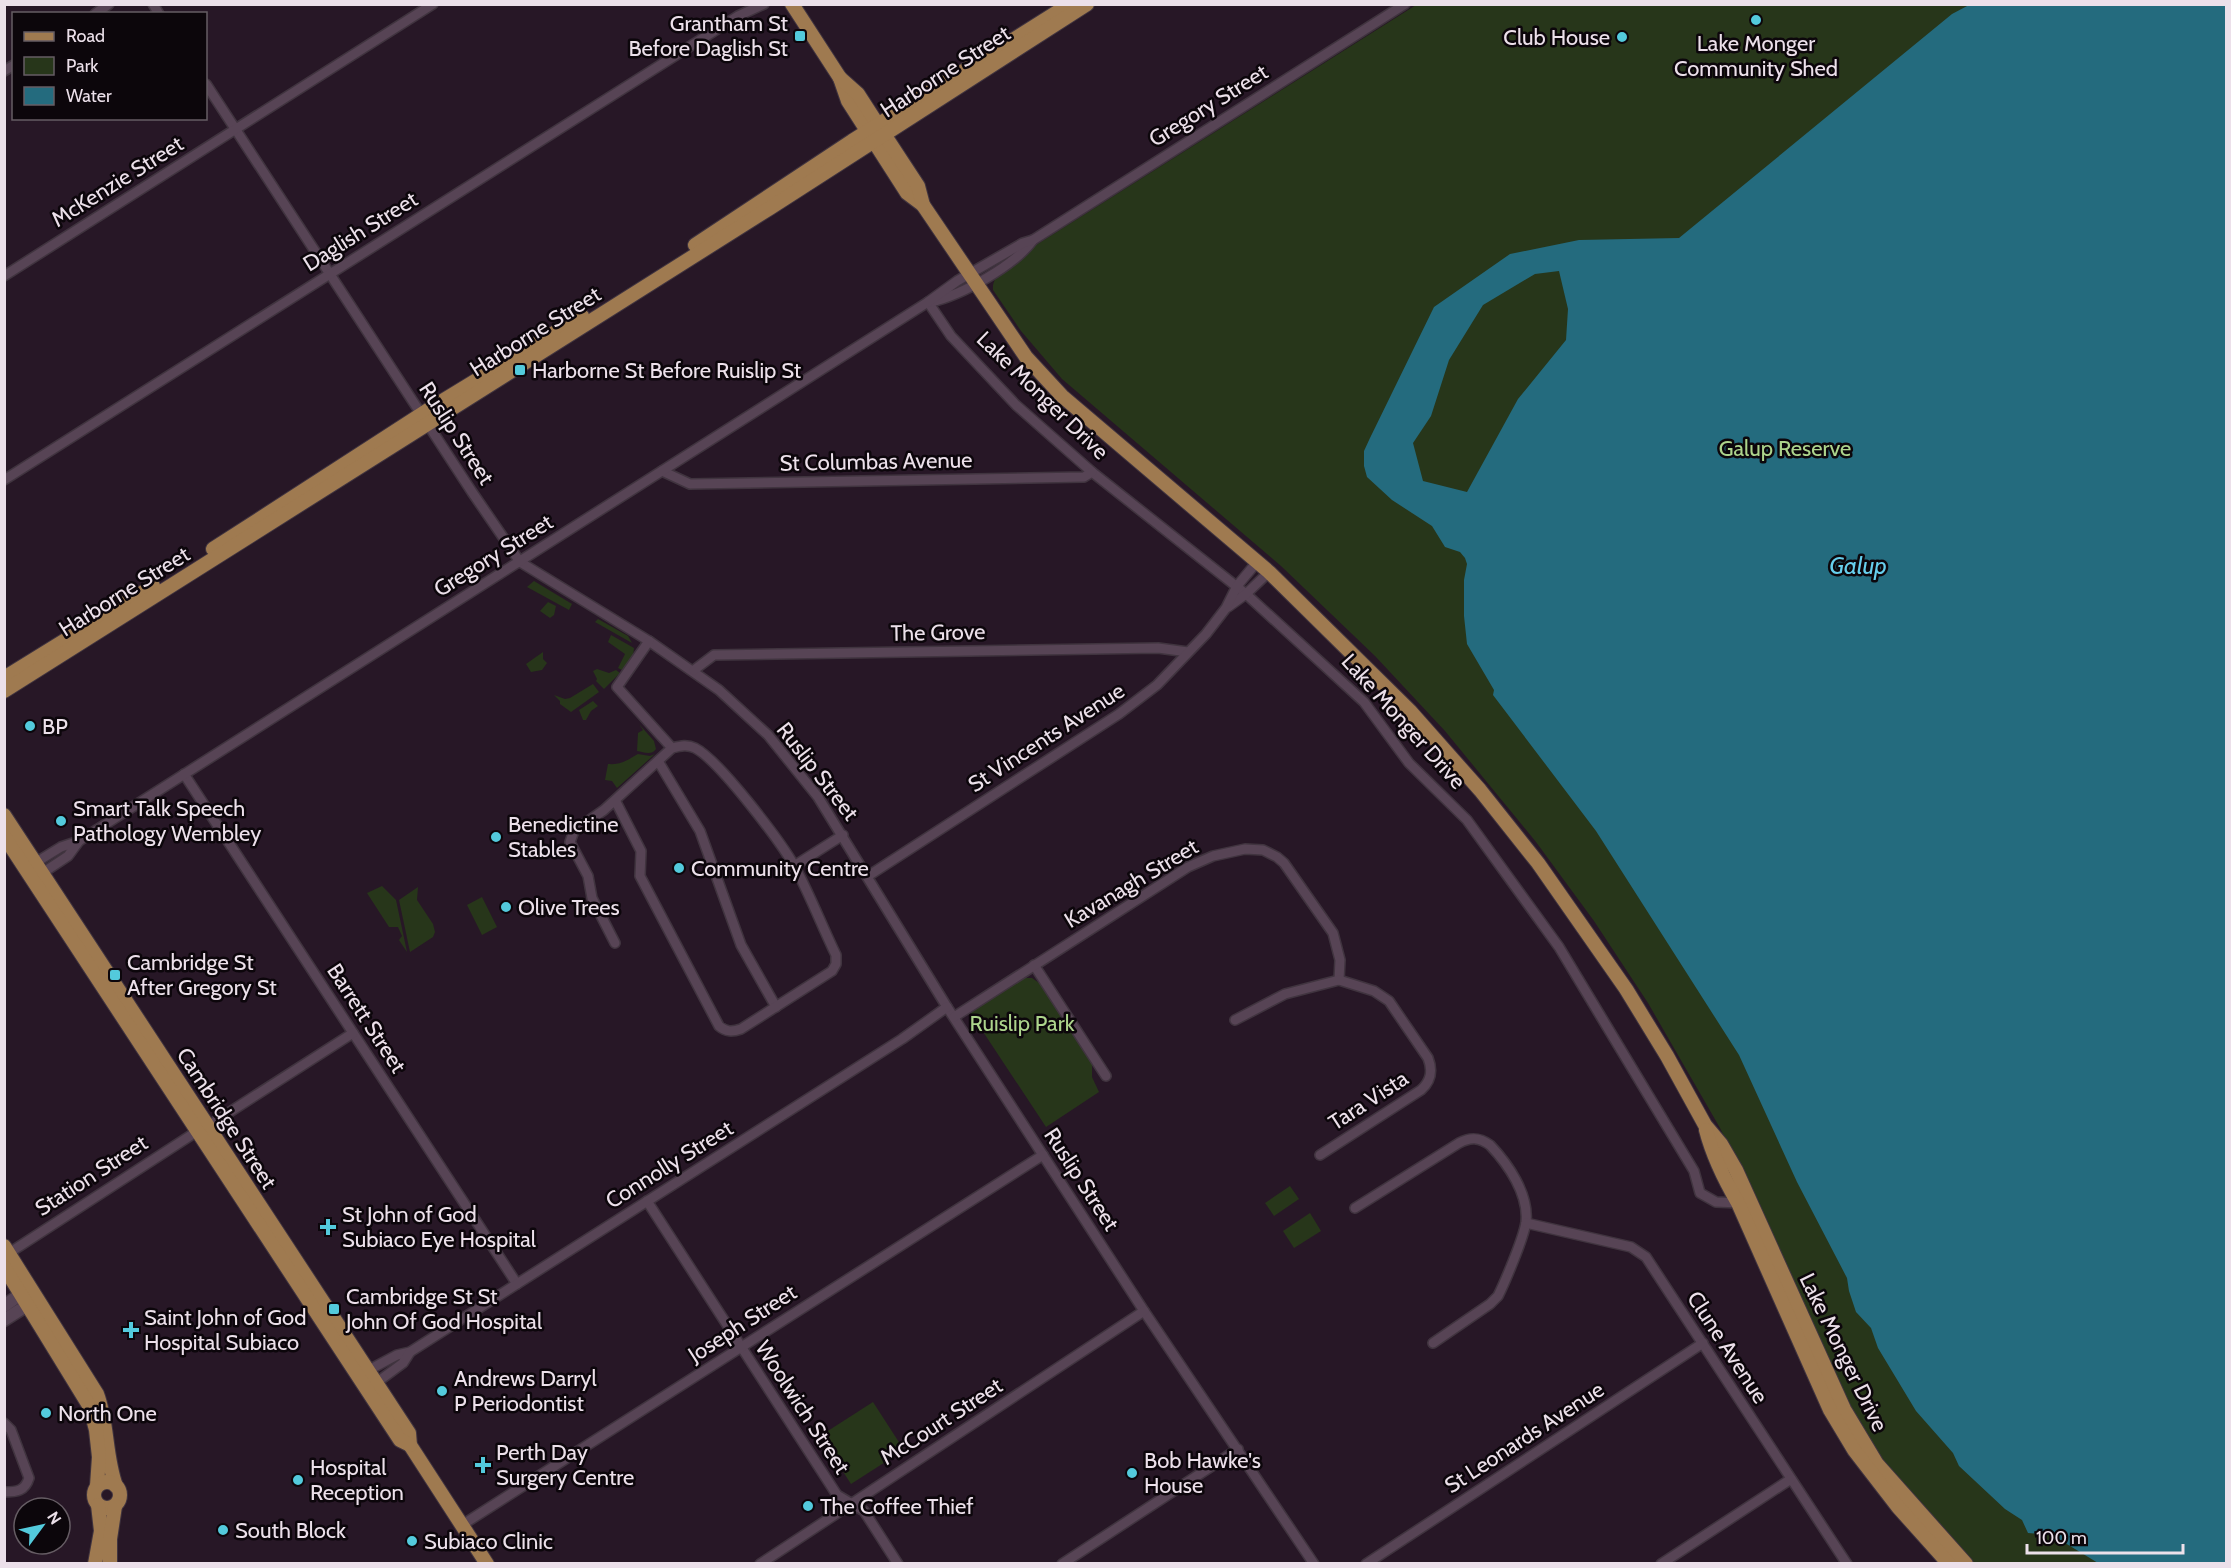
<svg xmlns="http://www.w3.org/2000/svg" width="2231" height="1568" font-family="Cabin,sans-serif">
<rect width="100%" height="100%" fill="#271726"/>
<g fill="#27361a">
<path d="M 1416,5 L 2226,5 L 2226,1563 L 1973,1563 L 1882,1460 L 1848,1404 L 1759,1208 L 1720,1128 L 1648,1003 L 1594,921 L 1536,842 L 1445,731 L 1375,656 L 1281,566 L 1062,379 L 1021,331 L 993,290 C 991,270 1022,256 1036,245 Z"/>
<path d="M 534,581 L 572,604 L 569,610 L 527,587 Z"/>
<path d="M 548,602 L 556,606 L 554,615 L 550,618 L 540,611 Z"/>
<path d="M 598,619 L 628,636 L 632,643 L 595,622 Z"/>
<path d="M 611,635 L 634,648 L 633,656 L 622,670 L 618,668 L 625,654 L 608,642 Z"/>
<path d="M 543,652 L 543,659 L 547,663 L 542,670 L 531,672 L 526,664 Z"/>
<path d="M 597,669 L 609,673 L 616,670 L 620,673 L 604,689 L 596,681 L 597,679 L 593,671 Z"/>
<path d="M 593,684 L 599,692 L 571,712 L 560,704 L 560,701 L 554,695 L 565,699 L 570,698 Z"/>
<path d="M 593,701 L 598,706 L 591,711 L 586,720 L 583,720 L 579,710 Z"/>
<path d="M 639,724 L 654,741 L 656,749 C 651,756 644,752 637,751 L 638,733 L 643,730 Z"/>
<path d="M 638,754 L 650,756 L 655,754 L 617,788 L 612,781 L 605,780 L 608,764 C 622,765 627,760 638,754 Z"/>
<path d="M 382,886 L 396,900 L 407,952 L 399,940 L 402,936 L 398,927 L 389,927 L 367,893 Z"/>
<path d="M 418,887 L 417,900 L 433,924 L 435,932 L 433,937 L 410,952 L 399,900 Z"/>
<path d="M 482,897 L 497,927 L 482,935 L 467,905 Z"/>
<path d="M 1021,978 L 1032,978 L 1042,985 L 1092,1062 L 1092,1077 L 1099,1092 L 1046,1127 L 970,1012 Z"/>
<path d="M 1290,1186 L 1299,1199 L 1274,1216 L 1265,1203 Z"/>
<path d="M 1310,1213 L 1321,1231 L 1294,1248 L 1283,1231 Z"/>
<path d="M 873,1402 L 904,1450 L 851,1484 L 820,1436 Z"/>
</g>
<path fill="#246b7e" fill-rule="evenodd" d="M 1969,5 L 2226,5 L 2226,1563 L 2098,1563 L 2052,1535 L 2028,1533 L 2022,1520 L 2005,1509 L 1959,1466 L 1953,1453 L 1916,1411 L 1878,1348 L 1871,1328 L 1856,1312 L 1849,1291 L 1847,1278 L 1797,1182 L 1739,1055 L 1596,831 L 1493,695 L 1494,690 L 1467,644 L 1464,616 L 1464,580 L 1467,564 L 1465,558 L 1460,552 L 1445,547 L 1432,526 L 1392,500 L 1367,477 L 1364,466 L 1364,451 L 1370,438 L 1434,307 L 1510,254 L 1579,240 L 1679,238 L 1952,14 ZM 1559,271 L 1568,309 L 1566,340 L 1518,399 L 1467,492 L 1423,481 L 1413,443 L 1431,416 L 1449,360 L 1483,305 L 1535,274 Z"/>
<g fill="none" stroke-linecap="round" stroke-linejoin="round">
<g stroke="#40343f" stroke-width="12">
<g id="street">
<path d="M 153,4 L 159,14"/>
<path d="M 95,14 L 109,4"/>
<path d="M 4,71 L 14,65"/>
<path d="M 206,84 L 472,492 L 520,562 L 649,641 L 719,690 L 768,735 L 818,797 L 947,1007 L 1144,1311 L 1314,1564"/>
<path d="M 4,276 L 433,4"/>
<path d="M 928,302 L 951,336 L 1016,405 L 1092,472 L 1246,594 L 1364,702 L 1409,763 L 1467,820 L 1559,947 L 1694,1171 L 1700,1193 L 1716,1202 L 1740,1203"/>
<path d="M 931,302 C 962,295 1014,266 1033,240"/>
<path d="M 662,471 L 690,484 L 1084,477 L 1092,472"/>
<path d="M 4,480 L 738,16 L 764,4"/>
<path d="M 1228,607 L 1246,594 L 1269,572"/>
<path d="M 649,641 L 617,687 L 672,748"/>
<path d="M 694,670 L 714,655 L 1158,648 L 1188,652"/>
<path d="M 658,761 L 700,831 L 741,945 L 776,1007"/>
<path d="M 184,774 L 517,1284"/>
<path d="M 615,800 L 641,851 L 640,876 L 719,1026 C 726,1032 732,1032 741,1029 L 832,971 L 836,964 L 836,955 C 822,926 810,895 795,867 C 781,842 719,760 695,748 C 687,744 680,746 672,748 L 604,810 L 574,831 L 570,842 L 588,876 L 592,898 L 615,943"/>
<path d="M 30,866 L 61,847 L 79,841 L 928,302 L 957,281 L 1023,243 L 1033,240 L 1405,4"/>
<path d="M 794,866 L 843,835"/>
<path d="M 38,876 L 68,856 L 79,841"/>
<path d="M 868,876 L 1119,714 L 1157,685 L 1206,634 L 1226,608 L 1237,586 L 1257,562"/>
<path d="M 1034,965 L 1106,1076"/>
<path d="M 954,1017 L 1188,867 L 1213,856 L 1245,849 L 1263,850 L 1277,857 L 1284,863 L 1333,933 L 1340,960 L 1339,980"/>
<path d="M 1235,1020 L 1285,994 L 1339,980 L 1374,991 L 1389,1001 L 1428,1058 C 1433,1071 1431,1081 1421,1090 L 1320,1155"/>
<path d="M 208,1126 L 353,1033"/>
<path d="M 647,1201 L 837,1495 L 864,1511 L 898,1564"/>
<path d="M 1355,1208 L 1459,1143 C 1470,1137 1479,1137 1490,1145 C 1508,1164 1529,1194 1526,1222 C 1524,1237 1505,1282 1498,1296 L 1490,1304 L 1433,1343"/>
<path d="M 1526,1223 L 1631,1247 L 1646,1257 L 1847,1564"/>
<path d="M 9,1253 L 196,1132"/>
<path d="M 367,1371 L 397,1355 L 410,1352 L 902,1039 L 947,1007"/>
<path d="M 376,1383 L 403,1363 L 410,1352"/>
<path d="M 4,1423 L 11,1430 L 29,1478 C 25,1491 17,1492 4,1492"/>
<path d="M 462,1525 L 1043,1155"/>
<path d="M 760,1564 L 1144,1311"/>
<path d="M 1062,1564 L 1238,1449"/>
<path d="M 1366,1564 L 1703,1343"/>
<path d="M 1661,1564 L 1791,1479"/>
</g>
</g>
<g stroke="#40343f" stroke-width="15">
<g id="secondary">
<path d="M 4,1306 L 28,1289"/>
<path d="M 4,1320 L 34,1301"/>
</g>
</g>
<g stroke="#40343f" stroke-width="16">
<g id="primary">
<path d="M 792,4 L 840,78 L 848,101 L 907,193 L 923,205"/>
<path d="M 840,78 L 858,94 L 878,125 L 918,186 L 923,205 L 1026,357 L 1062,396 L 1269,572 L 1410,711 L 1480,790 L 1538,863 L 1626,989 L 1667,1056 L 1705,1125 L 1721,1144 L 1736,1170 L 1844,1409 L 1877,1464 L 1966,1564"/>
<path d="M 695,245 L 852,141 L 1070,4"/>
<path d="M 213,549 L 439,403 L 582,316"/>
<path d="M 4,678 L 153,586"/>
<path d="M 4,691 L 770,208 L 1087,4"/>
<path d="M 4,815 L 409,1433 L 410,1445 L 487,1564"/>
<path d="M 4,836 L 400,1440 L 410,1445"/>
<path d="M 1706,1130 C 1713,1157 1724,1179 1738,1203 L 1830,1410 L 1854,1450 L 1898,1507 L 1949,1564"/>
<path d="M 4,1246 L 97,1394 C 108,1423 105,1456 116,1486"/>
<path d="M 4,1267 L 90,1407 L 96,1430 L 99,1457 L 97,1486"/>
<circle cx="107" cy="1495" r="13"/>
<path d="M 95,1564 L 101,1531 L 98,1505"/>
<path d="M 110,1564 L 110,1539 L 115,1506"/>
</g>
</g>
<use href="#street" stroke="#574455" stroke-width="9"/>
<use href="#secondary" stroke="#574455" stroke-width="12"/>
<use href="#primary" stroke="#9f7a50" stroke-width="14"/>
</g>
<g fill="#53cadc" stroke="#0c060b" stroke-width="2">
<circle cx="1756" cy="20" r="6"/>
<rect x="794" y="30" width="12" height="12" rx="3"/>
<circle cx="1622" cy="37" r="6"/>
<rect x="514" y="364" width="12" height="12" rx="3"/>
<circle cx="30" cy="726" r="6"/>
<circle cx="61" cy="821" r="6"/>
<circle cx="496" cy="837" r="6"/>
<circle cx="679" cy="868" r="6"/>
<circle cx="506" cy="907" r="6"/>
<rect x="109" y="969" width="12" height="12" rx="3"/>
<path d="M325 1218h6v6h6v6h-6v6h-6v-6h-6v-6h6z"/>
<rect x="328" y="1303" width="12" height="12" rx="3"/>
<path d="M128 1321h6v6h6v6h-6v6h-6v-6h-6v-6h6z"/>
<circle cx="442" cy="1391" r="6"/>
<circle cx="46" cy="1413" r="6"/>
<path d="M480 1456h6v6h6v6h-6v6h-6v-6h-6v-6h6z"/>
<circle cx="1132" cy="1473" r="6"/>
<circle cx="298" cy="1480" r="6"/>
<circle cx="808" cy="1506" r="6"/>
<circle cx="223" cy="1530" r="6"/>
<circle cx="412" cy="1541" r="6"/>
</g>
<g text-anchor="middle" stroke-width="5" stroke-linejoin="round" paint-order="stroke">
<g font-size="22" fill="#ece0ea" stroke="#0c060b" text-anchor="start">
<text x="788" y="31" text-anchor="end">Grantham St<tspan x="788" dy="25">Before Daglish St</tspan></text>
<text x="1610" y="45" text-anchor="end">Club House</text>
<text x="1756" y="51" text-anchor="middle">Lake Monger<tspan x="1756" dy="25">Community Shed</tspan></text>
<text x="532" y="378">Harborne St Before Ruislip St</text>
<text x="42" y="734">BP</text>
<text x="73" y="816">Smart Talk Speech<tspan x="73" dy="25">Pathology Wembley</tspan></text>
<text x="508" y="832">Benedictine<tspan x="508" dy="25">Stables</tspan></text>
<text x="691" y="876">Community Centre</text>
<text x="518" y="915">Olive Trees</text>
<text x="127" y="970">Cambridge St<tspan x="127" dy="25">After Gregory St</tspan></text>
<text x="342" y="1222">St John of God<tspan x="342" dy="25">Subiaco Eye Hospital</tspan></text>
<text x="346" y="1304">Cambridge St St<tspan x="346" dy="25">John Of God Hospital</tspan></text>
<text x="144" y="1325">Saint John of God<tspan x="144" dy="25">Hospital Subiaco</tspan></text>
<text x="454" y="1386">Andrews Darryl<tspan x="454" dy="25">P Periodontist</tspan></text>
<text x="58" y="1421">North One</text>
<text x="496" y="1460">Perth Day<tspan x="496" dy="25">Surgery Centre</tspan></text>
<text x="1144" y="1468">Bob Hawke's<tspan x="1144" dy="25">House</tspan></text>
<text x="310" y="1475">Hospital<tspan x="310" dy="25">Reception</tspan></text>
<text x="820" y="1514">The Coffee Thief</text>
<text x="235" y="1538">South Block</text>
<text x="424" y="1549">Subiaco Clinic</text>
</g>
<g font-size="22" fill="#ece0ea" stroke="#0c060b">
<text transform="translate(945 71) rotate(-33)" y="8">Harborne Street</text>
<text transform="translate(1208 105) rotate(-32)" y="8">Gregory Street</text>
<text transform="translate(117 181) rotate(-32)" y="8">McKenzie Street</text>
<text transform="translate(360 231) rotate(-32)" y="8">Daglish Street</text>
<text transform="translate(535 331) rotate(-32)" y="8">Harborne Street</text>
<text transform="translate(1043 395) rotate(44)" y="8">Lake Monger Drive</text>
<text transform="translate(457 433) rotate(57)" y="8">Ruslip Street</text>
<text transform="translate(876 461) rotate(-1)" y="8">St Columbas Avenue</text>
<text transform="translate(493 555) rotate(-32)" y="8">Gregory Street</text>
<text transform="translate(124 591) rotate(-32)" y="8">Harborne Street</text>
<text transform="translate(938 632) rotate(-1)" y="8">The Grove</text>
<text transform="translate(1404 721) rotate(48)" y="8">Lake Monger Drive</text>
<text transform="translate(1046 737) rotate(-33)" y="8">St Vincents Avenue</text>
<text transform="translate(818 771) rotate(52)" y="8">Ruslip Street</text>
<text transform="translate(1131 883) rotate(-31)" y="8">Kavanagh Street</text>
<text transform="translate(367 1018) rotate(57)" y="8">Barrett Street</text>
<text transform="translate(1368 1100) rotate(-33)" y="8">Tara Vista</text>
<text transform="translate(227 1118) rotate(57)" y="8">Cambridge Street</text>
<text transform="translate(669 1164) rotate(-32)" y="8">Connolly Street</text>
<text transform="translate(91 1175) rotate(-33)" y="8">Station Street</text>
<text transform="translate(1082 1179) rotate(57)" y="8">Ruslip Street</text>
<text transform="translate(742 1323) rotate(-33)" y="8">Joseph Street</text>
<text transform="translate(1728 1347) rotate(57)" y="8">Clune Avenue</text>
<text transform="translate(1844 1352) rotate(64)" y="8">Lake Monger Drive</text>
<text transform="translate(803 1407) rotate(57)" y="8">Woolwich Street</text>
<text transform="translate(941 1421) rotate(-33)" y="8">McCourt Street</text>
<text transform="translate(1524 1437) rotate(-33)" y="8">St Leonards Avenue</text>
</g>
<g font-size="22" fill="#add48c" stroke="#0c060b">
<text x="1785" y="456">Galup Reserve</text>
<text x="1022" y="1031">Ruislip Park</text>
</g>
<g font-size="24" font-style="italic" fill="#67cfed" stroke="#0c060b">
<text x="1858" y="574">Galup</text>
</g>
</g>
<rect width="2231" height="1568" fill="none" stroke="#ece0ea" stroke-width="12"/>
<rect x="12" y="12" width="195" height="108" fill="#0c060b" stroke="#665d64" stroke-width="1.5"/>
<rect x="24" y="32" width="30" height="9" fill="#9f7a50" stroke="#665d64" stroke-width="1.5"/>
<text x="66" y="42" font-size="18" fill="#ece0ea">Road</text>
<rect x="24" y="57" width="30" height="18" fill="#27361a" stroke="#665d64" stroke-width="1.5"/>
<text x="66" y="72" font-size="18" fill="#ece0ea">Park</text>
<rect x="24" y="87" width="30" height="18" fill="#246b7e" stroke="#665d64" stroke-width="1.5"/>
<text x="66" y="102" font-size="18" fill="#ece0ea">Water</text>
<g transform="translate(42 1526) rotate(57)"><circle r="28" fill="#0c060b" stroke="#665d64" stroke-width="1.5"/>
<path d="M0-4.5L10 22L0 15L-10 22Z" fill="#53cadc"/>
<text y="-9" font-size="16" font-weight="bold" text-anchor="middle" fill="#ece0ea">N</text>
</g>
<path d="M2027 1544v9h156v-9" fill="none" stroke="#ece0ea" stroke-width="3"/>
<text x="2036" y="1544" font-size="18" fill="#ece0ea" stroke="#0c060b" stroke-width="4.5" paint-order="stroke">100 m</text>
</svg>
